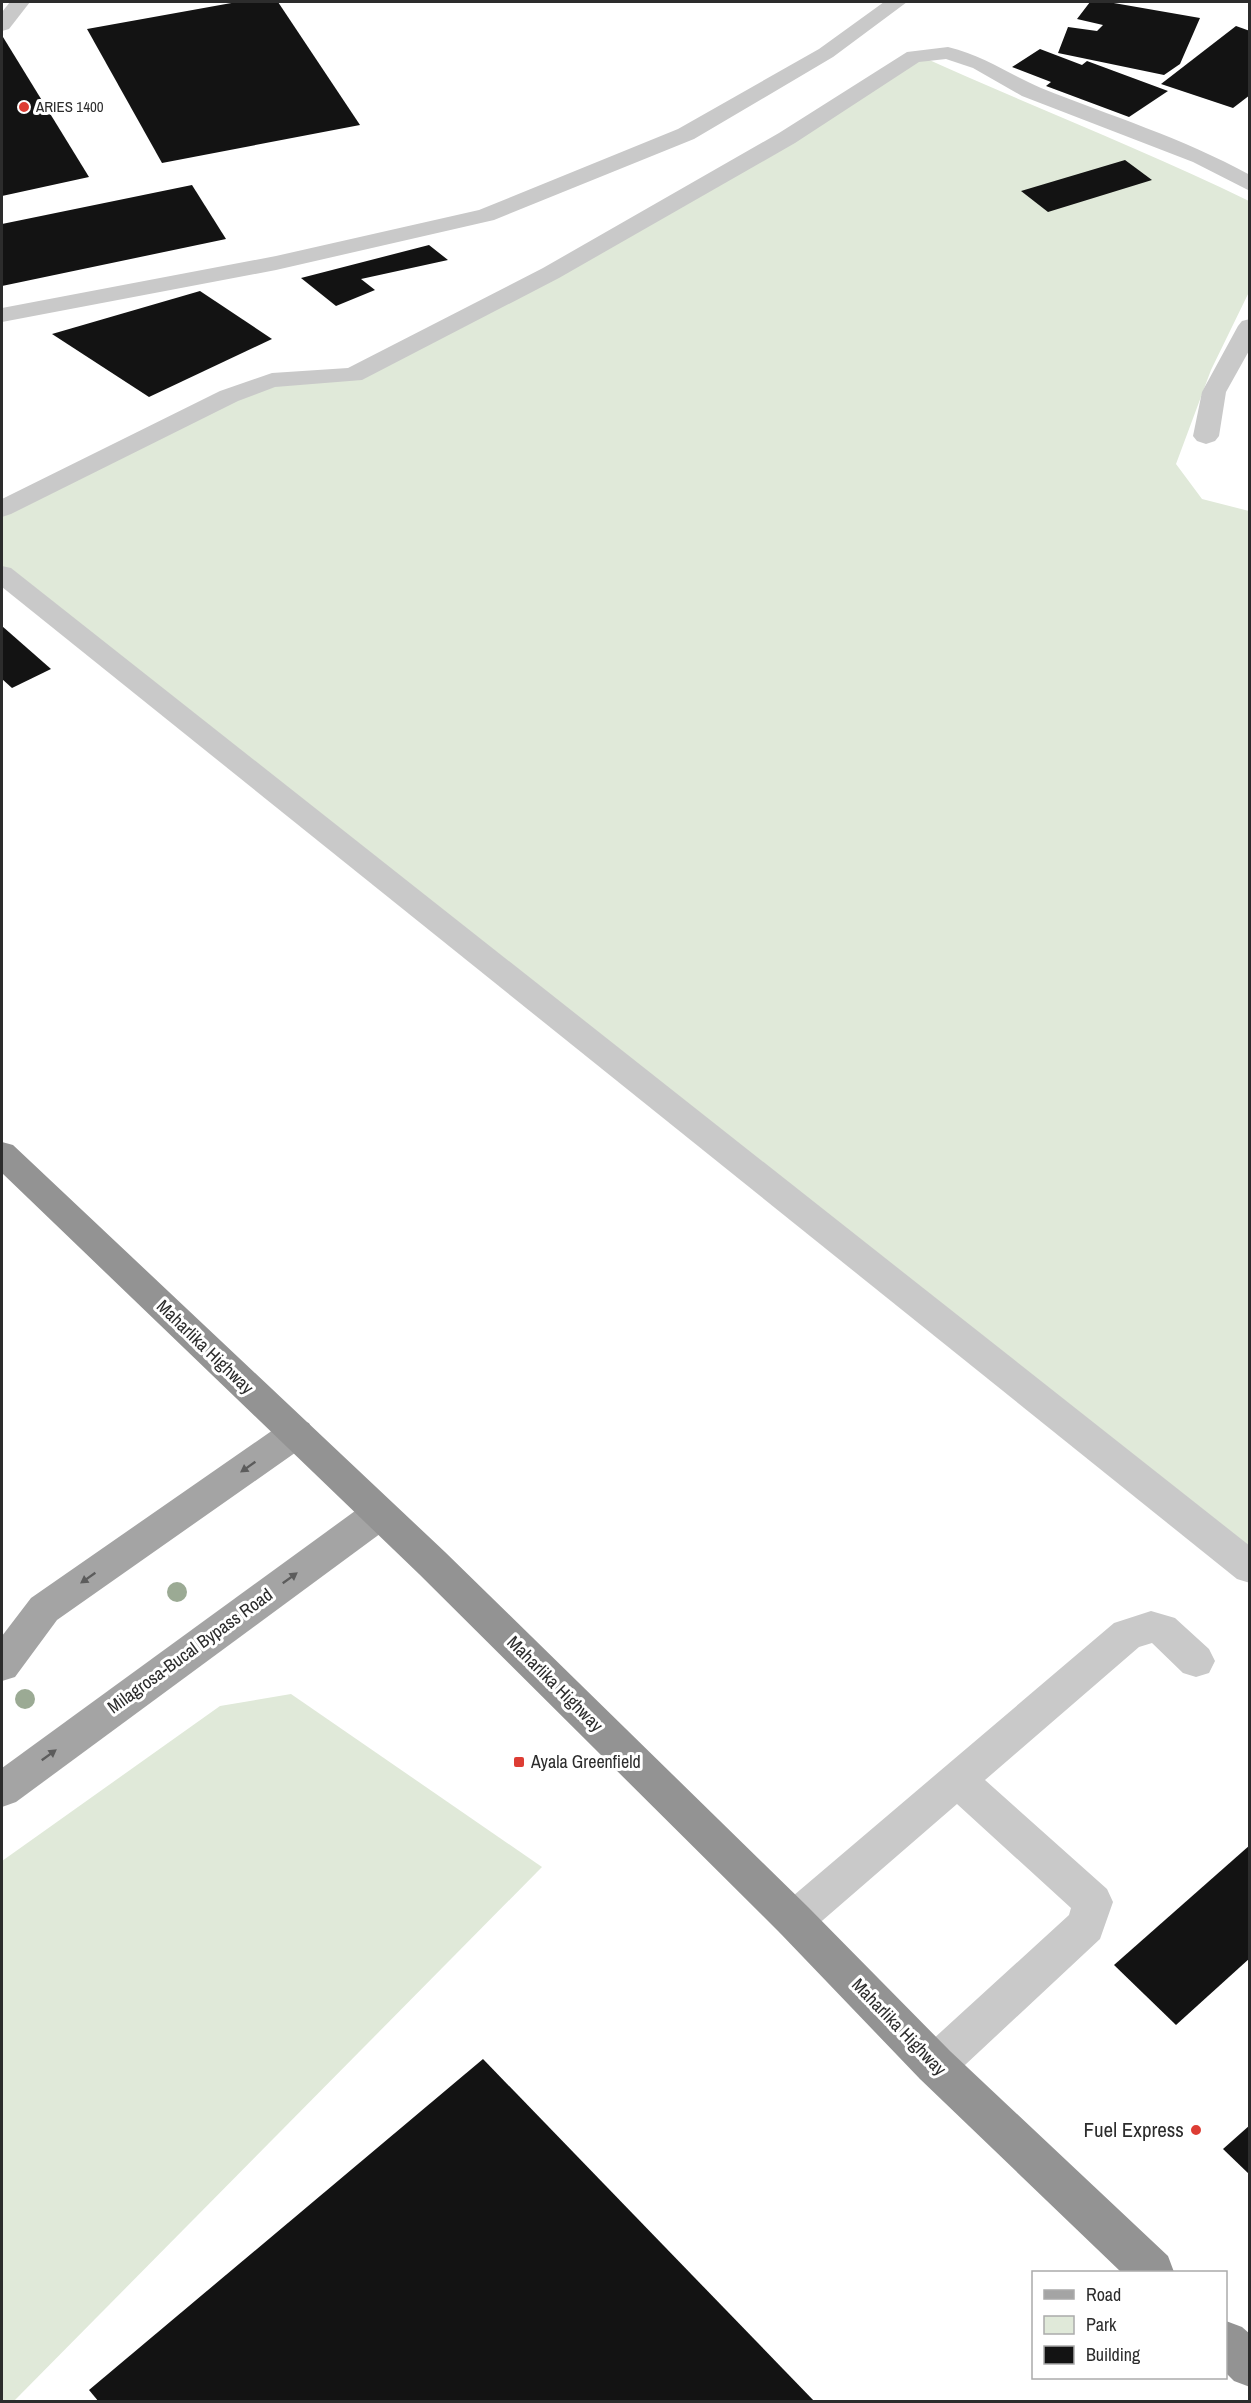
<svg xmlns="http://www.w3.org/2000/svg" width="1251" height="2403" font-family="'Archivo Narrow',sans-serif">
<rect width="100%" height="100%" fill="#fff"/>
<g fill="#e0e9d9">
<path d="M 914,53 C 1025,104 1140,148 1249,201 L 1249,292 L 1211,370 L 1176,464 L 1202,499 L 1249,511 L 1249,1548 L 2,569 L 2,515 L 225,398 L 269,383 L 337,377 L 532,281 Z"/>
<path d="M 291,1694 L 542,1867 L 14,2401 L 2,2401 L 2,1861 L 220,1706 Z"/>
</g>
<g fill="#131313">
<path d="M 237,2 L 278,2 L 360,125 L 162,163 L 87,29 Z"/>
<path d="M 1090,2 L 1108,2 L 1200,18 L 1180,64 L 1164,75 L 1058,53 L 1068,27 L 1097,31 L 1103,25 L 1077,19 Z"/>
<path d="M 1236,26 L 1250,31 L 1250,95 L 1233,108 L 1161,84 Z"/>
<path d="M 3,37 L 89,177 L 2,196 Z"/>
<path d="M 1040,49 L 1082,65 L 1087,61 L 1168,91 L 1129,117 L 1046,86 L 1051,82 L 1012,67 Z"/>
<path d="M 1125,160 L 1152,180 L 1048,212 L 1021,191 Z"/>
<path d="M 192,185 L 226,239 L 2,286 L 2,224 Z"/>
<path d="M 429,245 L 448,260 L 361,279 L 375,290 L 336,306 L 301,278 Z"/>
<path d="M 200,291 L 272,339 L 149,397 L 52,334 Z"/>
<path d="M 2,626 L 51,669 L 12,688 L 2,679 Z"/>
<path d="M 1250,1845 L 1250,1958 L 1176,2025 L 1114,1965 Z"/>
<path d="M 483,2059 L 815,2402 L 99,2402 L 89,2390 Z"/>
<path d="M 1250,2125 L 1250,2175 L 1223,2149 Z"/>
</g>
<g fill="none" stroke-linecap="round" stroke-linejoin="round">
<g fill="#c9c9c9" fill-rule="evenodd">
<path d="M 10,2 L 30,2 L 9,29 L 2,31 L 2,12 Z"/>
<path d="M 884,2 L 907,2 L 833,57 L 694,139 L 494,220 L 276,270 L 2,322 L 2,308 L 276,256 L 479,210 L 678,129 L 819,49 Z"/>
<path d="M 948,47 C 985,56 1008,74 1041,88 C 1111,116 1183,138 1250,175 L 1250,191 L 1193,162 L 1022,96 L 973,68 L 946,59 L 919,62 L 795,143 L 559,278 L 362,380 L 275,387 L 238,401 L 11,514 L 2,517 L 2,499 L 220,391 L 272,373 L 348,368 L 543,268 L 779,133 L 907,52 Z"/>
<path d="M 1250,319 L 1250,349 L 1226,392 L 1219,436 L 1215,441 L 1206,444 L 1197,441 L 1193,436 L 1202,392 L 1238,326 L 1242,321 Z"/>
<path d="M 2,566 L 11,568 L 1250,1546 L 1250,1583 L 1237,1579 L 2,587 Z"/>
<path d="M 1151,1611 L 1175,1618 L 1209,1649 L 1215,1661 L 1209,1673 L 1196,1677 L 1183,1673 L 1152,1643 L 1139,1647 L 985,1780 L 1107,1889 L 1113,1902 L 1100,1939 L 950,2079 L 935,2085 L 920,2079 L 914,2065 L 920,2051 L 1069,1915 L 1071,1908 L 957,1804 L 808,1933 L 794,1939 L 780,1933 L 774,1920 L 780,1907 L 1114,1623 Z"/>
</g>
<g fill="#a4a4a4" fill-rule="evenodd">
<path d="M 296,1419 L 309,1423 L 314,1433 L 309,1443 L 57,1620 L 15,1677 L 2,1681 L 2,1636 L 31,1598 L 283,1423 Z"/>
<path d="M 379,1499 L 392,1503 L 397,1514 L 392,1525 L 16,1802 L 2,1807 L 2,1768 L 366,1503 Z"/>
</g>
<g fill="#939393" fill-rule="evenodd">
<path d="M 2,1142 L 13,1145 L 445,1552 L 808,1907 L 950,2051 L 1168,2256 L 1174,2272 L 1121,2272 L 920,2079 L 780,1933 L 419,1574 L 2,1173 Z"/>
<path d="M 1226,2321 L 1242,2327 L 1250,2334 L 1250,2387 L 1234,2381 L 1226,2373 Z"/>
</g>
</g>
<g fill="#9baa94">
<circle cx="177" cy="1592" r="10"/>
<circle cx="25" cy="1699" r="10"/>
</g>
<defs><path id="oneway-solid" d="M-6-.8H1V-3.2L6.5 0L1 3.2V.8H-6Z" transform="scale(1.5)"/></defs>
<g fill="#5c5c5c">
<use href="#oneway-solid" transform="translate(248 1467) rotate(145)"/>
<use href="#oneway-solid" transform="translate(88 1578) rotate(145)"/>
<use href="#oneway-solid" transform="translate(290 1578) rotate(-36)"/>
<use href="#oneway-solid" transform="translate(49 1755) rotate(-36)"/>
</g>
<g fill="#dd3d34" stroke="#fff" stroke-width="2">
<circle cx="24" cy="107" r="6"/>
<rect x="513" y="1756" width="12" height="12" rx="3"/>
<circle cx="1196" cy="2130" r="6"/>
</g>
<g text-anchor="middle" stroke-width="6" stroke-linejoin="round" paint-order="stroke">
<g font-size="15" fill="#2c2c2c" stroke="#fff" text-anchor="start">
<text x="36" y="112">ARIES 1400</text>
</g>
<g font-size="18" fill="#2c2c2c" stroke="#fff">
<text transform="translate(205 1347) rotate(44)" y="6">Maharlika Highway</text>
<text transform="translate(190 1651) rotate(-36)" y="6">Milagrosa-Bucal Bypass Road</text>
<text transform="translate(555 1684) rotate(45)" y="6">Maharlika Highway</text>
<text transform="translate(899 2027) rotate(46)" y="6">Maharlika Highway</text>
</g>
<g font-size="18" fill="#2c2c2c" stroke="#fff" text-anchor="start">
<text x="531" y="1768">Ayala Greenfield</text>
</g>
<g font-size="21" fill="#2c2c2c" stroke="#fff" text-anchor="end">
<text x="1184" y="2137">Fuel Express</text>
</g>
</g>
<rect width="1251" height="2403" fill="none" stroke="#2c2c2c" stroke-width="6"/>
<rect x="1032" y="2271" width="195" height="108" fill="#ffffff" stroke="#ababab" stroke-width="1.5"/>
<rect x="1044" y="2290" width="30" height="9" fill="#a4a4a4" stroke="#ababab" stroke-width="1.5"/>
<text x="1086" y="2301" font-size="18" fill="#2c2c2c">Road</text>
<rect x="1044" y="2316" width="30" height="18" fill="#e0e9d9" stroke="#ababab" stroke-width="1.5"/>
<text x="1086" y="2331" font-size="18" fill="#2c2c2c">Park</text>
<rect x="1044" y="2346" width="30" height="18" fill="#131313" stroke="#ababab" stroke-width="1.5"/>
<text x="1086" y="2361" font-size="18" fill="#2c2c2c">Building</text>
</svg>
